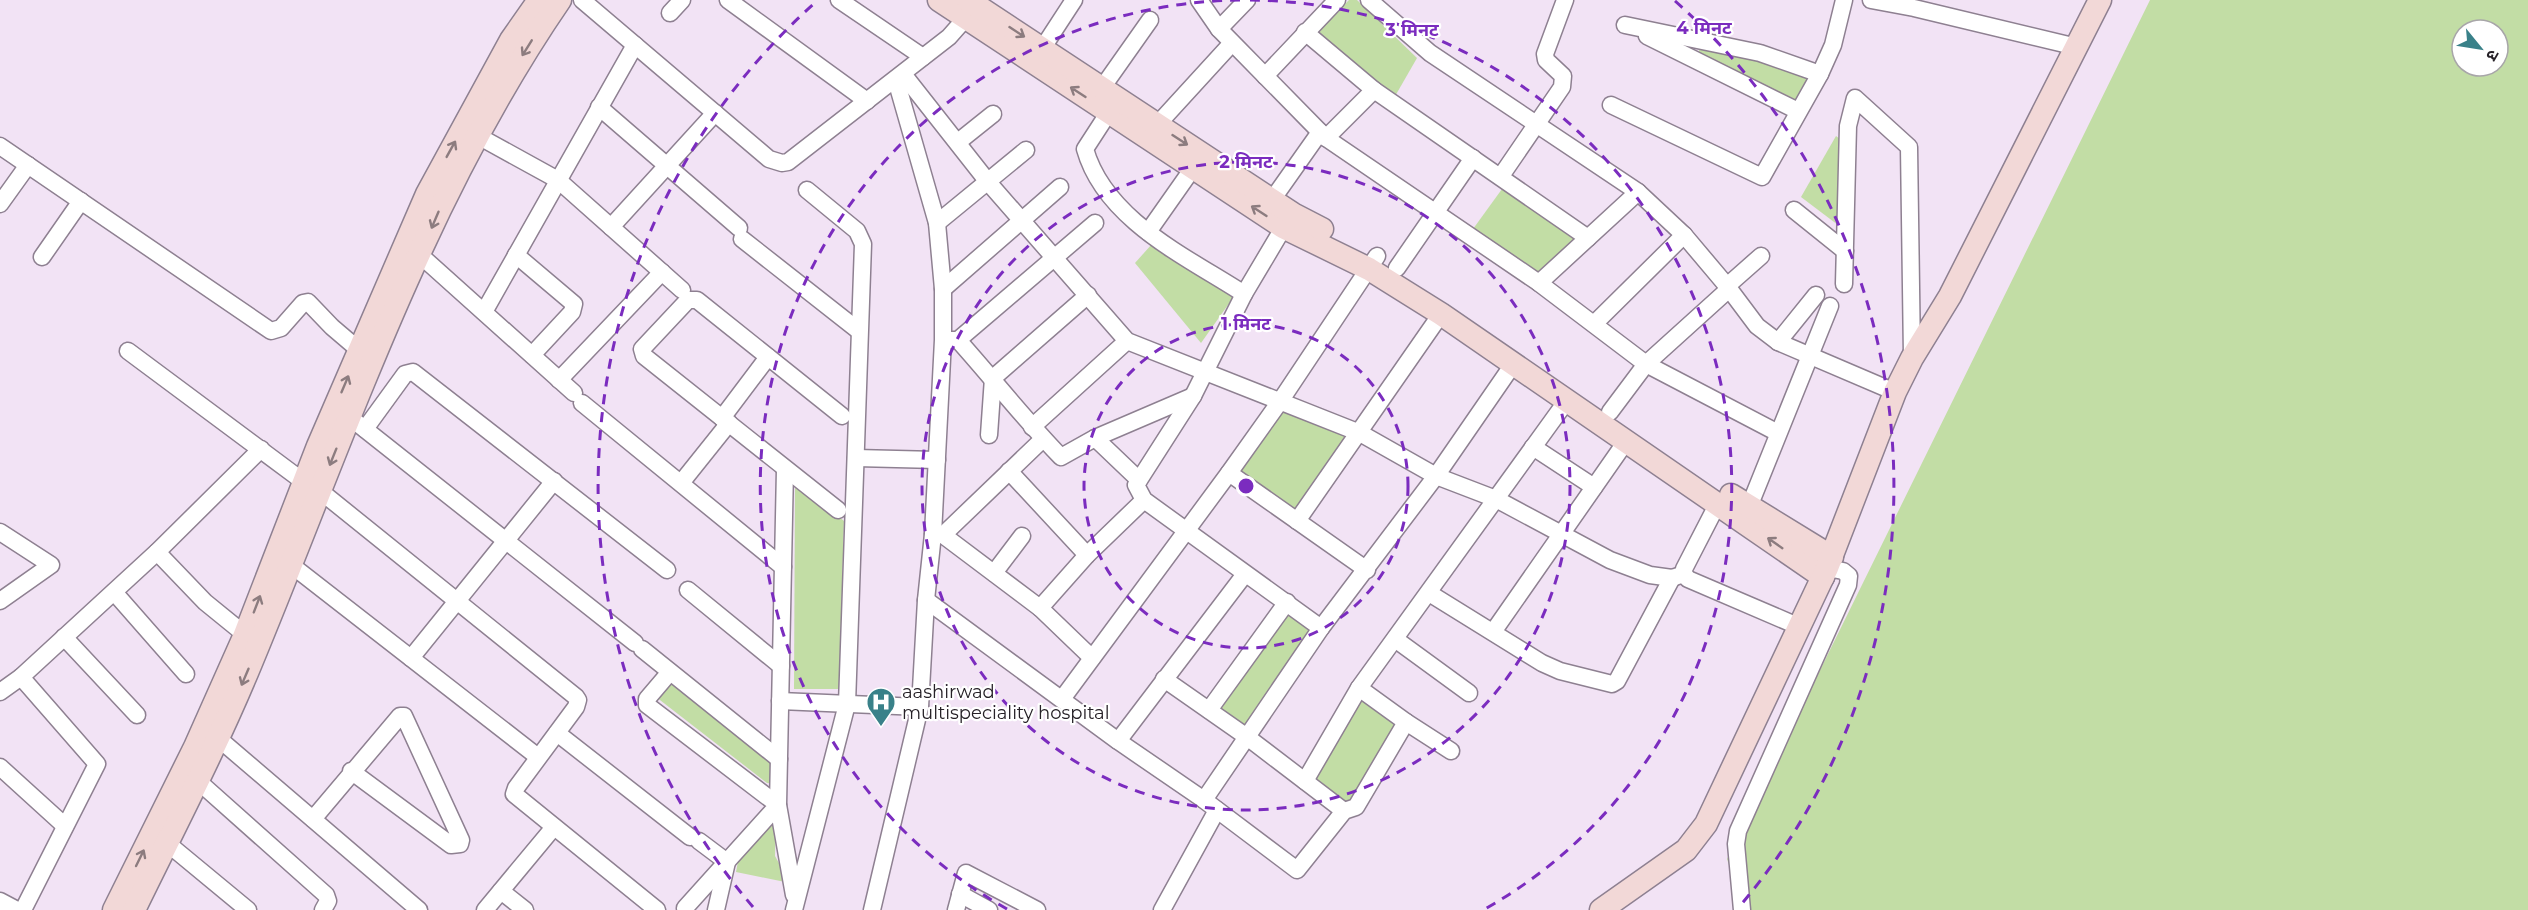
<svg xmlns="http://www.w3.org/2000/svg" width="2528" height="910" font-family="Montserrat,'Noto Sans Devanagari',sans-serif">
<rect width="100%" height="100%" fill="#f2e3f5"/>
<g fill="#c2dda5" fill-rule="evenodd">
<path d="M 1349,0 L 1357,0 L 1417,58 L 1394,98 L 1316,33 Z"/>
<path d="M 2150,0 L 2528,0 L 2528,910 L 1744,910 L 1727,859 ZM 2462,30 L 2498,30 L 2498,66 L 2462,66 Z"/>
<path d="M 1701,45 L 1810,75 L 1795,103 L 1697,56 Z"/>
<path d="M 1836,136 L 1840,139 L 1838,225 L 1801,197 Z"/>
<path d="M 1502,189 L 1577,239 L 1541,275 L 1473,229 Z"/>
<path d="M 1152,244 L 1235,295 L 1201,343 L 1135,263 Z"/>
<path d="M 1285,406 L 1349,435 L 1295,510 L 1239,471 Z"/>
<path d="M 799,484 L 844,521 L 839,689 L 794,689 L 795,485 Z"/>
<path d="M 1287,613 L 1311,632 L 1245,727 L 1221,709 Z"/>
<path d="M 676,673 L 777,750 L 776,784 L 767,783 L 656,697 Z"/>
<path d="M 1359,698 L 1399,727 L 1350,805 L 1311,779 Z"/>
<path d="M 776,814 L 775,856 L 790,883 L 736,872 L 740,851 Z"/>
</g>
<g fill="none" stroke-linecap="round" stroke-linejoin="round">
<g stroke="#8e8091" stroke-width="19">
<g id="street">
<path d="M 582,0 L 769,159 L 782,163 L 788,162 L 949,37 L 972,11"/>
<path d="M 728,0 L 867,101"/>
<path d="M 839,0 L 923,57"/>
<path d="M 1199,0 L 1219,29 L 1326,138 L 1539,283 L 1646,364 L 1778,433"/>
<path d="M 1369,0 L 1430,53 L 1638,192 L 1684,235 L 1727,286 L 1757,326 L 1778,342 L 1895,392"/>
<path d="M 1871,0 L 1914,8 L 2077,47"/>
<path d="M 670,13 L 682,0"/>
<path d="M 1625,25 L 1760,53 L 1820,74"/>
<path d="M 1219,29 L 1247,0"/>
<path d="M 1305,32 L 1374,90 L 1588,238"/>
<path d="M 1647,36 L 1798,111"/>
<path d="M 1042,49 L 1074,0"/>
<path d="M 903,74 L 988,182 L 1127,341 L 1360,433 L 1436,476 L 1496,499 L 1610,560 L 1650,575 L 1672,578 L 1684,574"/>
<path d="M 1265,76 L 1337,0"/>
<path d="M 1102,88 L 1150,20"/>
<path d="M 1611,105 L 1762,177 L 1820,74 L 1833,45 L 1844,0"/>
<path d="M 599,107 L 739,228"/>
<path d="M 1109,112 L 1085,149 C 1105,220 1187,257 1244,294"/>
<path d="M 1157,125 L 1232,43"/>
<path d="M 478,136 L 558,180 L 682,290"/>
<path d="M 1326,138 L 1374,90"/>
<path d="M 958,142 L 993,114"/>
<path d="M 0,146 L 271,331 L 281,328 L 303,303 L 308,302 L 332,327 L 359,350"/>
<path d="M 1501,176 L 1562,87 L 1563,76 L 1546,60 L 1545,54 L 1565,0"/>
<path d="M 1272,200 L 1320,132"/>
<path d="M 0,204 L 28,165"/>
<path d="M 1794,210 L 1845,251"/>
<path d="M 1288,220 L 1244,294 L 1193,396 L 1136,485 L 1144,500 L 1321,628"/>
<path d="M 937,223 L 1026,150"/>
<path d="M 611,227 L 715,113"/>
<path d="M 1148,232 L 1193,168"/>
<path d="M 742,239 L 859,331"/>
<path d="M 420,255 L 574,393"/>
<path d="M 516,255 L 574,304 L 572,312 L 532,355"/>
<path d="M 42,257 L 81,201"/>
<path d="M 1397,268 L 1473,158"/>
<path d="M 1539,283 L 1638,192"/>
<path d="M 1844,284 L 1848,126 L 1855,98 L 1909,147 L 1912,357"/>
<path d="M 1727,286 L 1761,256"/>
<path d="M 943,289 L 1060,187"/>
<path d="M 484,312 L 635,45"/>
<path d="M 1594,324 L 1684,235"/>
<path d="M 948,340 L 958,340 L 1095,223"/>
<path d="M 958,340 C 993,379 1024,419 1061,457 L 1095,438 L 1193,396"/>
<path d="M 1778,342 L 1816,295"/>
<path d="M 128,351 L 304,482"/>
<path d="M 559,380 L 662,272"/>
<path d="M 582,403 L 783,567"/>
<path d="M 1610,412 L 1646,364 L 1729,289"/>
<path d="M 722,418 L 768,357"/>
<path d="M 357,423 L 635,643"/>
<path d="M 1032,427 L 1127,341"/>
<path d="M 365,429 L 405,374 L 413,372 L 667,570"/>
<path d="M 989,435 L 993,378 L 1088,295"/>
<path d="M 1095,438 L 1139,480"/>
<path d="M 1533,447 L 1594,487"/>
<path d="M 856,458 L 937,460"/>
<path d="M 785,469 L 778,805 L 794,895"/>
<path d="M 1009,471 L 1087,555"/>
<path d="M 1229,473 L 1367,570"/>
<path d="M 681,483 L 729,423"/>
<path d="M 319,490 L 576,697 L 578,700 L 576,707 L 516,788 L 514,794 L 657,910"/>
<path d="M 1718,503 L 1684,569 L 1684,574 L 1688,579 L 1800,627"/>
<path d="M 1749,507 L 1830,306"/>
<path d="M 838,510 L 644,356 L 642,349 L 688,300 L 697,300 L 842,416"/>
<path d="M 1297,521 L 1441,314"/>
<path d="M 0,532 L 51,565 L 0,601"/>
<path d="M 933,534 L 943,535 L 1043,439"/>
<path d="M 943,535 L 1040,608 L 1087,555 L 1144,500"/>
<path d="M 157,552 L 205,602 L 253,641"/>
<path d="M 290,564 L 538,757"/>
<path d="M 994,573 L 1022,536"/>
<path d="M 688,590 L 781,666"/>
<path d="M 114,592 L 186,674"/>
<path d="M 1429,593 L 1542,663 L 1560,671 L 1612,684 L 1617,681 L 1672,578"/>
<path d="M 926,600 L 1118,741 L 1204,800 L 1297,870 L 1344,811 L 1356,807 L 1406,722 L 1359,688"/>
<path d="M 1040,608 L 1092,658"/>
<path d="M 1493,632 L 1627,440"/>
<path d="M 64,637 L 137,715"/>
<path d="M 1395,639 L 1469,693"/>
<path d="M 642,649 L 779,759"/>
<path d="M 411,658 L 554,481"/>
<path d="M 670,672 L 647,699 L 647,705 L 778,805 L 685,908"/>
<path d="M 21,677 L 97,764 L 23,910"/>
<path d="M 1164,679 L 1247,737 L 1344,811"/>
<path d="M 0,692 L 21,677 L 157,552 L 261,449"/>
<path d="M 1062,699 L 1229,473 L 1281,400 L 1377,256"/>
<path d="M 780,701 L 920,707"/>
<path d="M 1209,710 L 1287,602"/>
<path d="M 1406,722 L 1451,751"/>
<path d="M 557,733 L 690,837"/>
<path d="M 218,738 L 419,910"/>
<path d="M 1118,741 L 1245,574"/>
<path d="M 0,767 L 65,826"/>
<path d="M 198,781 L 326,895 L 328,901 L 323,910"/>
<path d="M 1305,781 L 1359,688 L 1568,399"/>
<path d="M 1204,800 L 1321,628 L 1436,476 L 1514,363"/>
<path d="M 313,819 L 400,716 L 404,716 L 461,840 L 460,844 L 451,845 L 351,771"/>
<path d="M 699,841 L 727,862 L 716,910"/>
<path d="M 167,843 L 248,910"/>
<path d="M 501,891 L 525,910"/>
<path d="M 960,894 L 989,910"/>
<path d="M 0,901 L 17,910"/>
<path d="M 485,910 L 554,827"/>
<path d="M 794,910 L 847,704 L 863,244 L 857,231 L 807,190"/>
<path d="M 872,910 L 920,707 L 926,600 L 933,534 L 943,340 L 943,289 L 937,223 L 896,80"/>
<path d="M 956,910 L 966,873 L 1037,910"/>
<path d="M 1162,910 L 1217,810"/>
<path d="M 1742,910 L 1736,844 L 1738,831 L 1848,585 L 1849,576 L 1843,571 L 1827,568"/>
</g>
</g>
<g stroke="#8e8091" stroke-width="25">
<g id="secondary">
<path d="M 939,0 L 1283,227 L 1369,269 L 1441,314 L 1823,577"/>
<path d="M 968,0 L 1293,214 L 1322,229"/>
<path d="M 1731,495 L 1832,557"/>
<path d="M 114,910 L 195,747 L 244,637 L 318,446 L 427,194 L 511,40 L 539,0"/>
<path d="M 134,910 C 174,828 216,748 251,663 C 344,439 421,202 560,0"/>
<path d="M 1601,910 L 1686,850 L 1706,824 L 1827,568 L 1895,392 L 1912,358 L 1950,296 L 2100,0"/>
</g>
</g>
<use href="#street" stroke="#fff" stroke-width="16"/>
<use href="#secondary" stroke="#f2d8d7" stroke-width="22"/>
</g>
<defs><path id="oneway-shaft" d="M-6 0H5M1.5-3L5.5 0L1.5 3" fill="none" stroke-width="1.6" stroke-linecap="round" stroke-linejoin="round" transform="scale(1.5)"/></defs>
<g stroke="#8c7c7f">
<use href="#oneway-shaft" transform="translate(1017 32) rotate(33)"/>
<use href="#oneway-shaft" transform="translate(527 48) rotate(122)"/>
<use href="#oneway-shaft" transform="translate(1078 92) rotate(-147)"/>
<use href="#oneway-shaft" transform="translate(1180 140) rotate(33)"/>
<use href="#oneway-shaft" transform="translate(451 149) rotate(-61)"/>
<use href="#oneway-shaft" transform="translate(1259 211) rotate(-147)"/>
<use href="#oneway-shaft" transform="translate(435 220) rotate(113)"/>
<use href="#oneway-shaft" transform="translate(345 384) rotate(-67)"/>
<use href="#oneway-shaft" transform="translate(333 457) rotate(112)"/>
<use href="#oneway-shaft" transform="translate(1775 543) rotate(-145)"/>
<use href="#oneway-shaft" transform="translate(257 604) rotate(-69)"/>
<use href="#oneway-shaft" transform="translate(245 677) rotate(113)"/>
<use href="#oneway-shaft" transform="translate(140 858) rotate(-64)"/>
</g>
<g fill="none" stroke="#7b2cbf" stroke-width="3" stroke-dasharray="10 8">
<circle cx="1246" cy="486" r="162"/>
<circle cx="1246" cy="486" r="324"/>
<path d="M1007 909A486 486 0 0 1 1242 0M1250 0A486 486 0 0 1 1485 909"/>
<path d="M753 907A648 648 0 0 1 817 1M1675 1A648 648 0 0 1 1739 907"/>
</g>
<defs>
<g id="hospital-pin" transform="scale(1.5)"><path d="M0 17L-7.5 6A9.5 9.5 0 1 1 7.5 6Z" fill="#398189" stroke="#fff"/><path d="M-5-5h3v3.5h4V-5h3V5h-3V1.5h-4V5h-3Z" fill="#fff"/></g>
</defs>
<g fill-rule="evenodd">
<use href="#hospital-pin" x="881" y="702"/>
</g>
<g text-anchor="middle" stroke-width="4.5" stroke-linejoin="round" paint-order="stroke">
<g font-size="18" fill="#262127" stroke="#fff" text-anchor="start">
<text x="902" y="698">aashirwad<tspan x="902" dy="21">multispeciality hospital</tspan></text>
</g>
</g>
<circle cx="1246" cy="486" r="9" fill="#7b2cbf" stroke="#fff" stroke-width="3"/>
<g font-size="18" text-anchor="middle" font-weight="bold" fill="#7b2cbf" stroke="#fff" stroke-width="4.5" stroke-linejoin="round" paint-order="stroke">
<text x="1704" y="34">4 मिनट</text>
<text x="1412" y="36">3 मिनट</text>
<text x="1246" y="168">2 मिनट</text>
<text x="1246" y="330">1 मिनट</text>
</g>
<g transform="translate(2480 48) rotate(120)"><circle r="28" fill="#ffffff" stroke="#a8a6a9" stroke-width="1.5"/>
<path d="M0-4.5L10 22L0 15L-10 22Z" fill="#398189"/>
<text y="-9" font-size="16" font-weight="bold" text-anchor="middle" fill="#262127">उ</text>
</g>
</svg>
